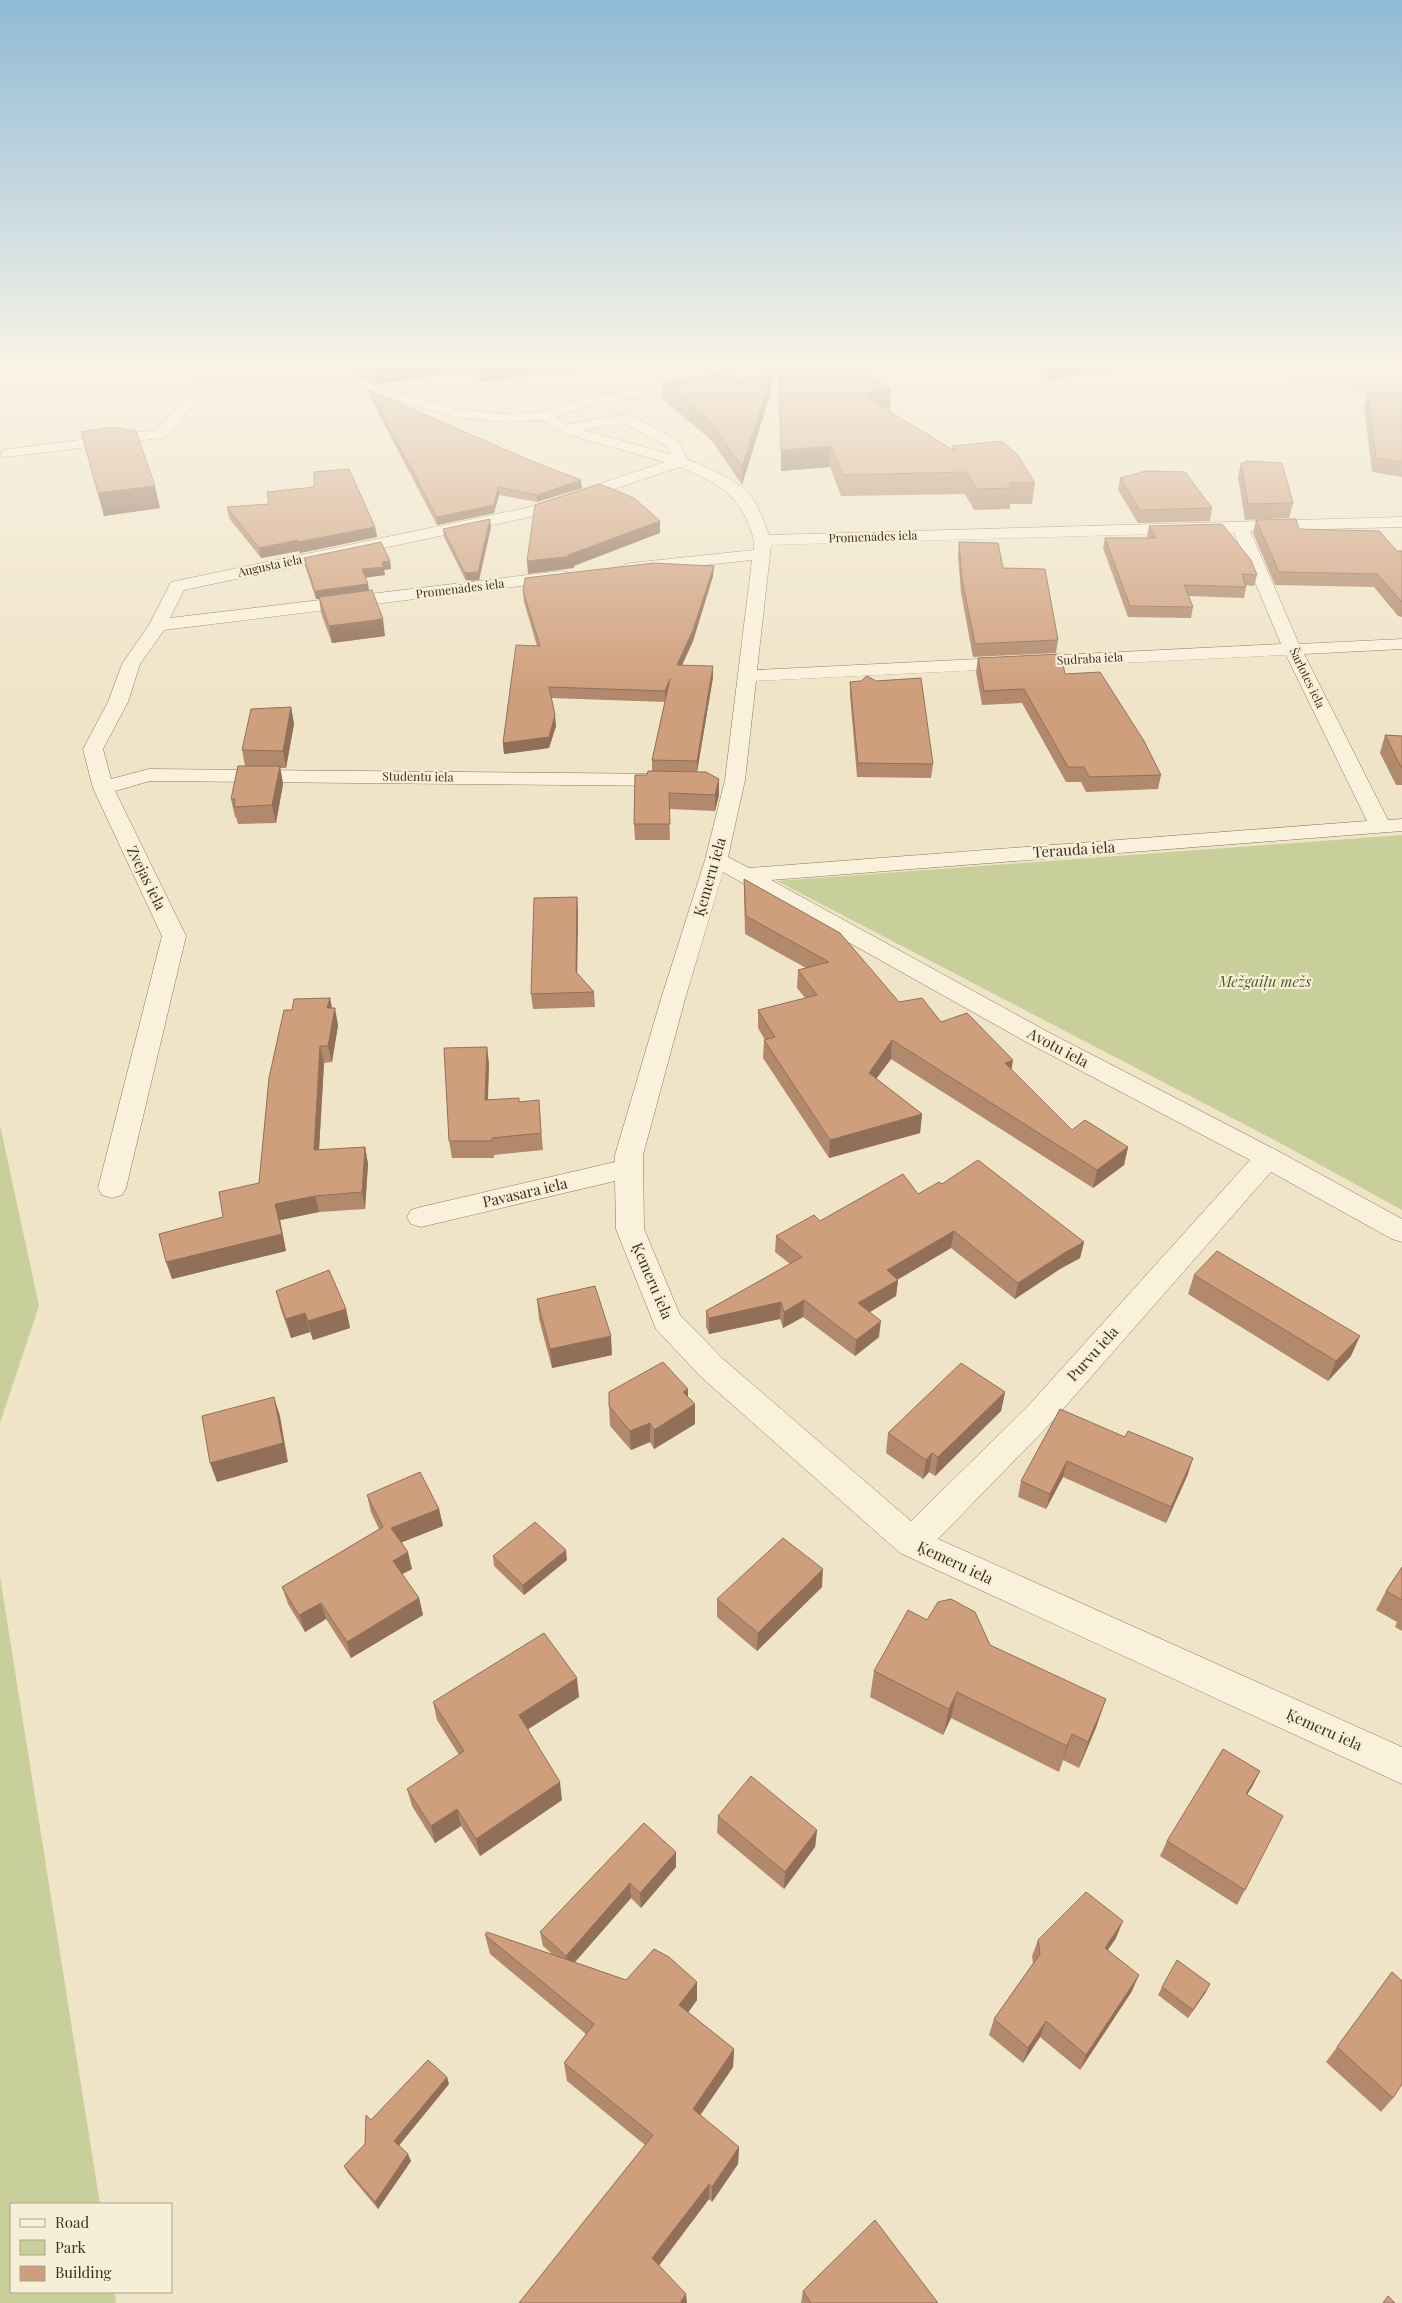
<svg xmlns="http://www.w3.org/2000/svg" width="1402" height="2303" font-family="'Playfair Display',serif">
<rect width="100%" height="100%" fill="#f0e4c8"/>
<g fill="#c9cf9b">
<path d="M 1234,366 L 1402,366 L 1402,399 Z"/>
<path d="M 1402,835 L 1402,1210 L 1282,1144 L 777,881 Z"/>
<path d="M 0,1125 L 39,1306 L 0,1423 Z"/>
<path d="M 0,1577 L 100,2204 L 11,2204 L 11,2292 L 115,2292 L 116,2303 L 0,2303 Z"/>
</g>
<g fill="none" stroke-linecap="round" stroke-linejoin="round">
<g stroke="#8d765c" stroke-width="1">
<path id="minor" d="M 702,366 L 716,366 L 724,375 L 718,384 L 590,405 L 555,417 L 569,424 L 626,414 L 631,415 L 679,442 L 687,459 C 707,468 733,477 748,493 C 758,504 764,521 769,535 L 1402,517 L 1402,527 L 1250,531 L 1299,644 L 1402,639 L 1402,649 L 1304,654 L 1388,820 L 1402,819 L 1402,831 L 771,880 L 1048,1032 L 1278,1151 L 1402,1219 L 1402,1242 L 1392,1239 L 1271,1172 L 1050,1424 L 938,1539 L 1402,1747 L 1402,1784 L 900,1553 L 701,1377 L 656,1329 L 616,1229 L 615,1181 L 421,1227 L 411,1224 L 407,1217 L 411,1210 L 421,1207 L 615,1162 L 615,1155 L 661,999 L 705,860 L 725,780 L 752,560 L 631,573 L 625,572 L 623,568 L 625,564 L 631,563 L 754,550 C 755,539 752,533 748,523 C 735,490 711,481 680,467 L 530,517 L 184,590 L 170,618 L 561,571 L 567,572 L 570,576 L 567,580 L 561,581 L 164,630 L 140,664 L 128,702 L 103,749 L 111,779 L 149,769 L 671,774 L 678,776 L 681,780 L 678,784 L 671,786 L 150,781 L 115,791 L 186,936 L 126,1188 L 122,1195 L 112,1198 L 102,1195 L 98,1188 L 162,936 L 93,788 L 83,749 L 108,702 L 122,664 L 149,625 L 171,582 L 526,508 L 665,462 L 569,435 L 541,420 L 505,422 L 454,417 L 322,378 L 251,378 L 210,386 L 166,437 L 161,438 L 7,457 L 2,456 L 2,450 L 156,430 L 200,380 L 251,370 L 323,370 L 455,409 L 505,414 L 541,412 L 587,397 L 708,378 L 710,375 ZM 624,423 L 668,447 L 670,454 L 583,430 ZM 1234,532 L 1281,644 L 757,670 L 771,545 ZM 1286,655 L 1367,821 L 749,868 L 728,857 L 745,780 L 756,681 ZM 723,872 L 1030,1044 L 1250,1160 L 1028,1406 L 911,1521 L 723,1359 L 680,1315 L 644,1229 L 643,1155 L 685,999 Z"/>
</g>
<use href="#minor" fill="#faf1dc" fill-rule="evenodd"/>
</g>
<g fill="#b2896c">
<path d="M 354,366 L 600,366 L 481,382 L 470,371 L 376,384 L 359,377 Z"/>
<path d="M 1036,366 L 1130,366 L 1048,381 Z"/>
<path d="M 779,371 L 890,409 L 887,410 L 952,450 L 953,446 L 1035,483 L 1032,504 L 1010,504 L 1010,509 L 974,510 L 965,494 L 841,496 L 830,467 L 781,471 L 779,390 Z"/>
<path d="M 738,379 L 771,391 L 742,485 L 712,441 L 663,399 L 663,382 Z"/>
<path d="M 369,390 L 582,488 L 537,502 L 499,495 L 494,513 L 437,525 L 370,397 Z"/>
<path d="M 1368,392 L 1402,393 L 1402,477 L 1372,472 L 1364,406 Z"/>
<path d="M 81,432 L 160,508 L 104,516 Z"/>
<path d="M 1246,461 L 1293,503 L 1289,518 L 1245,520 L 1238,477 L 1241,463 L 1245,463 Z"/>
<path d="M 1120,478 L 1212,508 L 1210,521 L 1138,523 L 1118,490 Z"/>
<path d="M 267,492 L 375,527 L 377,537 L 300,553 L 299,551 L 261,558 L 229,518 L 227,507 L 269,504 Z"/>
<path d="M 1256,520 L 1397,551 L 1402,551 L 1402,617 L 1398,616 L 1374,587 L 1275,585 L 1253,533 Z"/>
<path d="M 1149,526 L 1257,575 L 1254,586 L 1246,585 L 1246,587 L 1244,598 L 1188,596 L 1193,607 L 1191,618 L 1128,617 L 1103,548 L 1105,538 L 1148,538 L 1147,536 Z"/>
<path d="M 491,527 L 479,580 L 466,581 L 444,537 L 443,529 Z"/>
<path d="M 959,542 L 1003,568 L 1058,640 L 1056,653 L 973,657 L 961,593 L 958,555 Z"/>
<path d="M 304,558 L 390,561 L 391,569 L 384,570 L 385,575 L 365,577 L 368,584 L 369,591 L 385,636 L 332,643 L 321,613 L 319,599 L 316,599 L 305,566 Z"/>
<path d="M 713,576 L 693,641 L 682,665 L 713,677 L 697,772 L 719,779 L 719,795 L 715,811 L 669,809 L 670,840 L 635,840 L 634,824 L 647,775 L 652,771 L 652,760 L 665,702 L 551,698 L 556,726 L 549,748 L 504,754 L 503,743 L 537,646 L 524,602 L 523,591 Z"/>
<path d="M 978,658 L 1065,674 L 1161,775 L 1158,789 L 1086,792 L 1081,782 L 1066,782 L 1022,703 L 982,705 L 976,672 Z"/>
<path d="M 850,682 L 933,764 L 931,778 L 857,777 L 850,695 Z"/>
<path d="M 291,707 L 294,724 L 286,768 L 280,768 L 283,784 L 276,823 L 238,824 L 236,817 L 235,817 L 231,799 L 245,766 L 242,750 Z"/>
<path d="M 1385,735 L 1402,736 L 1402,785 L 1396,785 L 1380,753 Z"/>
<path d="M 744,879 L 899,1002 L 941,1022 L 1011,1069 L 1072,1130 L 1128,1147 L 1124,1165 L 1093,1188 L 891,1059 L 876,1079 L 922,1114 L 920,1133 L 829,1158 L 763,1058 L 764,1040 L 765,1040 L 758,1028 L 758,1010 L 805,998 L 797,988 L 798,970 L 806,968 L 745,934 L 744,896 Z"/>
<path d="M 577,897 L 578,911 L 577,973 L 594,992 L 595,1007 L 533,1009 L 531,994 Z"/>
<path d="M 330,998 L 332,1008 L 338,1025 L 332,1062 L 324,1063 L 319,1150 L 365,1147 L 368,1164 L 365,1209 L 319,1212 L 280,1220 L 286,1251 L 172,1279 L 223,1217 L 259,1183 L 292,1010 Z"/>
<path d="M 489,1063 L 488,1100 L 520,1102 L 540,1117 L 543,1150 L 494,1155 L 494,1158 L 452,1158 L 449,1141 Z"/>
<path d="M 942,1184 L 1084,1242 L 1080,1258 L 1060,1269 L 1015,1299 L 951,1248 L 897,1280 L 898,1280 L 896,1296 L 870,1312 L 879,1337 L 855,1356 L 803,1317 L 783,1328 L 780,1319 L 709,1334 L 706,1327 L 706,1311 L 790,1264 L 775,1252 L 776,1236 L 820,1221 L 918,1194 Z"/>
<path d="M 1194,1275 L 1351,1356 L 1328,1381 L 1188,1294 Z"/>
<path d="M 276,1291 L 346,1309 L 350,1328 L 313,1340 L 310,1332 L 291,1338 L 281,1310 Z"/>
<path d="M 537,1299 L 612,1355 L 552,1368 L 539,1319 Z"/>
<path d="M 1005,1392 L 1001,1411 L 935,1476 L 929,1472 L 923,1479 L 886,1453 L 888,1433 Z"/>
<path d="M 688,1397 L 695,1424 L 654,1449 L 650,1442 L 631,1450 L 610,1426 L 609,1406 Z"/>
<path d="M 1060,1409 L 1188,1474 L 1166,1523 L 1063,1477 L 1046,1509 L 1018,1497 L 1021,1481 Z"/>
<path d="M 367,1495 L 439,1509 L 443,1526 L 402,1542 L 412,1569 L 402,1574 L 419,1598 L 423,1615 L 351,1658 L 326,1619 L 305,1632 L 288,1604 L 282,1587 L 379,1529 L 371,1512 Z"/>
<path d="M 493,1556 L 567,1560 L 524,1595 L 494,1566 Z"/>
<path d="M 1402,1567 L 1402,1631 L 1395,1627 L 1397,1622 L 1376,1610 L 1386,1591 Z"/>
<path d="M 822,1587 L 757,1651 L 717,1617 L 717,1599 Z"/>
<path d="M 927,1620 L 990,1645 L 1097,1725 L 1079,1768 L 1063,1760 L 1059,1772 L 951,1718 L 943,1735 L 870,1697 L 874,1671 Z"/>
<path d="M 579,1697 L 528,1729 L 562,1800 L 480,1856 L 461,1826 L 435,1843 L 412,1806 L 407,1789 L 459,1755 L 437,1720 L 433,1702 Z"/>
<path d="M 1260,1771 L 1247,1794 L 1245,1890 L 1237,1905 L 1160,1856 L 1167,1841 Z"/>
<path d="M 718,1816 L 817,1830 L 815,1847 L 784,1889 L 717,1833 Z"/>
<path d="M 644,1823 L 676,1867 L 641,1908 L 631,1898 L 575,1962 L 626,1980 L 697,1982 L 697,2000 L 688,2012 L 734,2049 L 733,2067 L 700,2115 L 739,2147 L 738,2164 L 712,2202 L 709,2199 L 659,2266 L 519,2303 L 645,2145 L 567,2081 L 564,2063 L 586,2034 L 490,1954 L 485,1935 L 552,1954 L 543,1946 L 540,1932 Z"/>
<path d="M 1116,1938 L 1108,1950 L 1132,1991 L 1080,2070 L 1040,2037 L 1023,2063 L 989,2035 L 994,2019 L 1033,1963 L 1032,1956 L 1038,1940 Z"/>
<path d="M 1392,1972 L 1393,2098 L 1381,2112 L 1326,2062 Z"/>
<path d="M 1162,1987 L 1206,1992 L 1188,2018 L 1158,1995 Z"/>
<path d="M 449,2084 L 399,2145 L 411,2161 L 378,2209 L 348,2173 L 344,2166 L 365,2144 L 371,2120 Z"/>
<path d="M 803,2291 L 938,2303 L 801,2303 Z"/>
</g>
<g fill="#916f58">
<path d="M 397,366 L 469,366 L 470,371 L 376,384 L 374,369 Z"/>
<path d="M 490,366 L 600,366 L 481,382 L 480,367 Z"/>
<path d="M 1050,366 L 1130,366 L 1048,381 Z"/>
<path d="M 772,374 L 771,391 L 742,485 L 742,467 Z"/>
<path d="M 891,389 L 890,409 L 860,414 L 862,394 Z"/>
<path d="M 831,446 L 830,467 L 781,471 L 781,450 Z"/>
<path d="M 581,480 L 582,488 L 537,502 L 537,495 Z"/>
<path d="M 155,486 L 160,508 L 104,516 L 98,493 Z"/>
<path d="M 498,487 L 499,495 L 494,513 L 437,525 L 437,517 Z"/>
<path d="M 490,519 L 491,527 L 479,580 L 466,581 L 465,573 Z"/>
<path d="M 660,521 L 660,533 L 574,566 L 574,568 L 528,574 L 527,561 L 568,555 Z"/>
<path d="M 375,527 L 377,537 L 300,553 L 298,542 Z"/>
<path d="M 298,540 L 299,551 L 261,558 L 259,548 Z"/>
<path d="M 390,561 L 391,569 L 384,570 L 385,575 L 364,578 L 362,569 L 382,562 Z"/>
<path d="M 714,566 L 713,576 L 693,641 L 677,676 L 677,665 Z"/>
<path d="M 368,584 L 369,593 L 316,599 L 315,591 Z"/>
<path d="M 383,619 L 385,636 L 332,643 L 329,626 Z"/>
<path d="M 713,666 L 713,677 L 697,772 L 697,761 Z"/>
<path d="M 670,679 L 665,702 L 665,691 Z"/>
<path d="M 291,707 L 294,724 L 286,768 L 283,751 Z"/>
<path d="M 555,715 L 556,726 L 549,748 L 504,754 L 503,743 Z"/>
<path d="M 280,766 L 283,784 L 276,823 L 272,805 Z"/>
<path d="M 719,779 L 719,795 L 715,811 L 715,795 Z"/>
<path d="M 577,897 L 578,911 L 577,987 L 576,972 Z"/>
<path d="M 330,998 L 333,1015 L 327,1008 Z"/>
<path d="M 335,1008 L 338,1025 L 332,1062 L 328,1046 Z"/>
<path d="M 892,1040 L 891,1059 L 867,1091 L 869,1073 Z"/>
<path d="M 320,1046 L 324,1063 L 318,1167 L 314,1150 Z"/>
<path d="M 487,1047 L 489,1063 L 487,1117 L 485,1100 Z"/>
<path d="M 1013,1060 L 1010,1078 L 1005,1063 Z"/>
<path d="M 922,1114 L 920,1133 L 829,1158 L 830,1140 Z"/>
<path d="M 365,1147 L 368,1164 L 365,1209 L 362,1192 Z"/>
<path d="M 1128,1147 L 1124,1165 L 1093,1188 L 1097,1170 Z"/>
<path d="M 315,1196 L 319,1212 L 280,1220 L 286,1251 L 172,1279 L 166,1262 L 275,1204 Z"/>
<path d="M 954,1231 L 951,1248 L 885,1287 L 887,1270 Z"/>
<path d="M 1084,1242 L 1080,1258 L 1060,1269 L 1015,1299 L 1018,1283 L 1064,1253 Z"/>
<path d="M 898,1280 L 896,1296 L 857,1320 L 858,1303 Z"/>
<path d="M 804,1300 L 803,1317 L 783,1328 L 784,1312 Z"/>
<path d="M 781,1302 L 780,1319 L 709,1334 L 709,1318 Z"/>
<path d="M 346,1309 L 350,1328 L 313,1340 L 308,1321 Z"/>
<path d="M 305,1313 L 310,1332 L 291,1338 L 286,1319 Z"/>
<path d="M 881,1321 L 879,1337 L 855,1356 L 856,1340 Z"/>
<path d="M 611,1336 L 612,1355 L 552,1368 L 550,1349 Z"/>
<path d="M 1360,1336 L 1351,1356 L 1328,1381 L 1336,1361 Z"/>
<path d="M 688,1389 L 688,1408 L 683,1392 Z"/>
<path d="M 1005,1392 L 1001,1411 L 935,1476 L 938,1457 Z"/>
<path d="M 274,1397 L 280,1416 L 288,1462 L 217,1482 L 210,1463 Z"/>
<path d="M 695,1404 L 695,1424 L 654,1449 L 654,1430 Z"/>
<path d="M 650,1423 L 650,1442 L 631,1450 L 630,1431 Z"/>
<path d="M 932,1453 L 929,1472 L 923,1479 L 926,1460 Z"/>
<path d="M 1193,1458 L 1188,1474 L 1166,1523 L 1171,1507 Z"/>
<path d="M 1067,1461 L 1063,1477 L 1046,1509 L 1050,1494 Z"/>
<path d="M 439,1509 L 443,1526 L 395,1545 L 391,1528 Z"/>
<path d="M 566,1550 L 567,1560 L 524,1595 L 523,1585 Z"/>
<path d="M 408,1552 L 412,1569 L 397,1577 L 393,1561 Z"/>
<path d="M 823,1569 L 822,1587 L 757,1651 L 758,1633 Z"/>
<path d="M 419,1598 L 423,1615 L 351,1658 L 347,1642 Z"/>
<path d="M 321,1603 L 326,1619 L 305,1632 L 299,1615 Z"/>
<path d="M 577,1678 L 579,1697 L 522,1733 L 519,1715 Z"/>
<path d="M 957,1692 L 951,1718 L 943,1735 L 949,1709 Z"/>
<path d="M 1106,1699 L 1097,1725 L 1079,1768 L 1088,1742 Z"/>
<path d="M 1072,1734 L 1063,1760 L 1059,1772 L 1067,1746 Z"/>
<path d="M 1260,1771 L 1252,1787 L 1238,1809 L 1246,1794 Z"/>
<path d="M 560,1782 L 562,1800 L 480,1856 L 476,1839 Z"/>
<path d="M 457,1809 L 461,1826 L 435,1843 L 431,1826 Z"/>
<path d="M 817,1830 L 815,1847 L 784,1889 L 785,1872 Z"/>
<path d="M 676,1852 L 676,1867 L 641,1908 L 640,1893 Z"/>
<path d="M 630,1883 L 631,1898 L 568,1970 L 566,1956 Z"/>
<path d="M 1123,1921 L 1116,1938 L 1098,1964 L 1105,1948 Z"/>
<path d="M 1139,1975 L 1132,1991 L 1080,2070 L 1086,2055 Z"/>
<path d="M 697,1982 L 697,2000 L 680,2024 L 679,2005 Z"/>
<path d="M 1210,1984 L 1206,1992 L 1188,2018 L 1193,2010 Z"/>
<path d="M 1046,2021 L 1040,2037 L 1023,2063 L 1028,2048 Z"/>
<path d="M 734,2049 L 733,2067 L 693,2126 L 693,2109 Z"/>
<path d="M 447,2077 L 449,2084 L 397,2148 L 394,2141 Z"/>
<path d="M 739,2147 L 738,2164 L 712,2202 L 712,2187 Z"/>
<path d="M 408,2154 L 411,2161 L 378,2209 L 375,2202 Z"/>
<path d="M 709,2184 L 709,2199 L 653,2273 L 652,2258 Z"/>
<path d="M 686,2294 L 687,2303 L 680,2303 Z"/>
</g>
<g fill="#cf9f7d" stroke="#916f58">
<path d="M 366,366 L 397,366 L 374,369 Z"/>
<path d="M 813,366 L 857,366 L 891,389 L 862,394 L 956,452 L 953,446 L 1001,441 L 1017,454 L 1035,483 L 1009,483 L 1012,488 L 977,489 L 967,472 L 843,475 L 831,446 L 781,450 L 779,371 Z"/>
<path d="M 729,372 L 738,379 L 772,374 L 742,467 L 712,423 L 663,382 Z"/>
<path d="M 369,390 L 529,460 L 581,480 L 537,495 L 498,487 L 494,505 L 437,517 Z"/>
<path d="M 1368,392 L 1402,393 L 1402,462 L 1376,458 Z"/>
<path d="M 111,427 L 136,431 L 155,486 L 98,493 L 81,432 Z"/>
<path d="M 1246,461 L 1282,463 L 1293,503 L 1248,504 L 1241,463 L 1246,463 Z"/>
<path d="M 349,469 L 375,527 L 298,542 L 298,540 L 259,548 L 227,507 L 269,504 L 267,492 L 314,487 L 314,472 Z"/>
<path d="M 1146,471 L 1185,472 L 1212,508 L 1140,510 L 1120,478 Z"/>
<path d="M 600,484 L 634,498 L 660,521 L 568,555 L 574,556 L 527,561 L 535,505 Z"/>
<path d="M 490,519 L 478,572 L 465,573 L 443,529 Z"/>
<path d="M 1296,519 L 1299,529 L 1379,531 L 1397,551 L 1402,551 L 1402,602 L 1377,574 L 1279,572 L 1256,520 Z"/>
<path d="M 1222,524 L 1251,560 L 1257,575 L 1242,574 L 1246,587 L 1184,585 L 1193,607 L 1130,606 L 1105,538 L 1156,538 L 1149,526 Z"/>
<path d="M 381,542 L 390,561 L 382,562 L 384,567 L 362,569 L 368,584 L 315,591 L 304,558 Z"/>
<path d="M 959,542 L 998,543 L 1003,568 L 1045,569 L 1058,640 L 975,644 L 962,580 Z"/>
<path d="M 653,563 L 714,566 L 693,630 L 677,665 L 713,666 L 697,761 L 652,760 L 670,679 L 665,691 L 549,687 L 555,715 L 549,737 L 503,743 L 516,645 L 540,646 L 523,591 L 525,578 Z"/>
<path d="M 372,590 L 383,619 L 329,626 L 319,597 Z"/>
<path d="M 1061,654 L 1065,674 L 1100,672 L 1144,741 L 1161,775 L 1089,777 L 1084,767 L 1068,767 L 1024,689 L 984,691 L 978,658 Z"/>
<path d="M 867,676 L 876,681 L 921,678 L 933,764 L 858,763 L 850,682 L 861,681 Z"/>
<path d="M 291,707 L 283,751 L 242,750 L 251,709 Z"/>
<path d="M 1385,735 L 1402,736 L 1402,767 L 1401,767 Z"/>
<path d="M 238,766 L 280,766 L 272,805 L 234,807 L 235,799 L 231,799 Z"/>
<path d="M 648,771 L 706,772 L 719,779 L 715,795 L 669,793 L 670,824 L 634,824 L 635,775 L 647,775 Z"/>
<path d="M 744,879 L 840,933 L 899,1002 L 922,998 L 941,1022 L 967,1013 L 1013,1060 L 1005,1063 L 1072,1130 L 1085,1120 L 1128,1147 L 1097,1170 L 892,1040 L 869,1073 L 922,1114 L 830,1140 L 764,1040 L 775,1037 L 758,1010 L 817,995 L 798,970 L 829,962 L 746,916 Z"/>
<path d="M 577,897 L 576,972 L 594,992 L 531,994 L 534,898 Z"/>
<path d="M 330,998 L 327,1008 L 335,1008 L 328,1046 L 320,1046 L 314,1150 L 365,1147 L 362,1192 L 315,1196 L 275,1204 L 282,1234 L 166,1262 L 159,1234 L 223,1217 L 219,1192 L 259,1183 L 269,1078 L 284,1010 L 292,1010 L 294,999 Z"/>
<path d="M 487,1047 L 485,1100 L 519,1098 L 519,1102 L 539,1100 L 541,1133 L 492,1138 L 492,1141 L 449,1141 L 444,1048 Z"/>
<path d="M 978,1160 L 1084,1242 L 1064,1253 L 1018,1283 L 954,1231 L 887,1270 L 898,1280 L 858,1303 L 881,1321 L 856,1340 L 804,1300 L 784,1312 L 781,1302 L 709,1318 L 706,1311 L 802,1257 L 776,1236 L 814,1215 L 820,1221 L 903,1174 L 918,1194 L 939,1182 L 942,1184 Z"/>
<path d="M 1217,1251 L 1360,1336 L 1336,1361 L 1194,1275 Z"/>
<path d="M 329,1270 L 346,1309 L 308,1321 L 305,1313 L 286,1319 L 276,1291 Z"/>
<path d="M 595,1286 L 611,1336 L 550,1349 L 537,1299 Z"/>
<path d="M 663,1362 L 688,1389 L 683,1392 L 695,1404 L 654,1430 L 650,1423 L 630,1431 L 609,1406 L 609,1392 Z"/>
<path d="M 961,1363 L 1005,1392 L 938,1457 L 932,1453 L 926,1460 L 888,1433 Z"/>
<path d="M 274,1397 L 283,1443 L 210,1463 L 202,1416 Z"/>
<path d="M 1060,1409 L 1125,1437 L 1128,1431 L 1193,1458 L 1171,1507 L 1067,1461 L 1050,1494 L 1021,1481 Z"/>
<path d="M 420,1472 L 439,1509 L 391,1528 L 408,1552 L 393,1561 L 419,1598 L 347,1642 L 321,1603 L 299,1615 L 282,1587 L 383,1527 L 367,1495 Z"/>
<path d="M 535,1522 L 566,1550 L 523,1585 L 493,1556 Z"/>
<path d="M 783,1538 L 823,1569 L 758,1633 L 717,1599 Z"/>
<path d="M 1402,1567 L 1402,1600 L 1386,1591 Z"/>
<path d="M 951,1599 L 975,1612 L 990,1645 L 1106,1699 L 1088,1742 L 1072,1734 L 1067,1746 L 957,1692 L 949,1709 L 874,1671 L 908,1610 L 927,1620 L 938,1602 Z"/>
<path d="M 544,1633 L 577,1678 L 519,1715 L 560,1782 L 476,1839 L 457,1809 L 431,1826 L 407,1789 L 464,1751 L 433,1702 Z"/>
<path d="M 1223,1749 L 1260,1771 L 1246,1794 L 1283,1816 L 1245,1890 L 1167,1841 Z"/>
<path d="M 751,1776 L 817,1830 L 785,1872 L 718,1816 Z"/>
<path d="M 644,1823 L 676,1852 L 640,1893 L 630,1883 L 566,1956 L 540,1932 Z"/>
<path d="M 1086,1892 L 1123,1921 L 1105,1948 L 1139,1975 L 1086,2055 L 1046,2021 L 1028,2048 L 994,2019 L 1040,1954 L 1038,1940 Z"/>
<path d="M 487,1932 L 626,1980 L 654,1949 L 669,1957 L 697,1982 L 679,2005 L 734,2049 L 693,2109 L 739,2147 L 712,2187 L 709,2184 L 652,2258 L 686,2294 L 680,2303 L 519,2303 L 653,2135 L 564,2063 L 594,2024 L 485,1935 Z"/>
<path d="M 1177,1960 L 1210,1984 L 1193,2010 L 1162,1987 Z"/>
<path d="M 1392,1972 L 1402,1981 L 1402,2084 L 1393,2098 L 1337,2047 Z"/>
<path d="M 428,2060 L 447,2077 L 394,2141 L 408,2154 L 375,2202 L 344,2166 L 365,2144 L 366,2115 L 371,2120 Z"/>
<path d="M 875,2220 L 938,2303 L 811,2303 L 803,2291 Z"/>
<path d="M 1388,2296 L 1395,2303 L 1383,2303 Z"/>
</g>
<linearGradient id="sky" x2="0" y2="1"><stop stop-color="#8fbad6"/><stop offset="0.53" stop-color="#f8f3e6"/><stop offset="1" stop-color="#f8f3e6" stop-opacity="0"/></linearGradient>
<rect width="1402" height="689" fill="url(#sky)"/>
<g text-anchor="middle" stroke-width="4.5" stroke-linejoin="round" paint-order="stroke">
<g font-size="12" fill="#3d2e20" stroke="#f7eed8">
<text transform="translate(873 537) rotate(-2)" y="4">Promenādes iela</text>
<text transform="translate(270 566) rotate(-12)" y="4">Augusta iela</text>
<text transform="translate(460 589) rotate(-7)" y="4">Promenādes iela</text>
<text transform="translate(1090 659) rotate(-3)" y="4">Sudraba iela</text>
<text transform="translate(1307 678) rotate(64)" y="4">Šarlotes iela</text>
<text transform="translate(418 777) rotate(1)" y="4">Studentu iela</text>
</g>
<g font-size="15" fill="#3d2e20" stroke="#f7eed8">
<text transform="translate(1074 850) rotate(-4)" y="5">Tērauda iela</text>
<text transform="translate(710 877) rotate(-74)" y="5">Ķemeru iela</text>
<text transform="translate(146 878) rotate(64)" y="5">Zvejas iela</text>
<text transform="translate(1058 1048) rotate(28)" y="5">Avotu iela</text>
<text transform="translate(525 1193) rotate(-13)" y="5">Pavasara iela</text>
<text transform="translate(652 1281) rotate(67)" y="5">Ķemeru iela</text>
<text transform="translate(1093 1354) rotate(-48)" y="5">Purvu iela</text>
<text transform="translate(955 1563) rotate(25)" y="5">Ķemeru iela</text>
<text transform="translate(1324 1730) rotate(24)" y="5">Ķemeru iela</text>
</g>
<g font-size="15" font-style="italic" fill="#4d5a26" stroke="#f7eed8">
<text x="1265" y="987">Mežgaiļu mežs</text>
</g>
</g>
<rect x="10" y="2203" width="162" height="90" fill="#f7eed8" stroke="#ada18e"/>
<rect x="20" y="2219" width="25" height="8" fill="#faf1dc" stroke="#ada18e"/>
<text x="55" y="2228" font-size="15" fill="#3d2e20">Road</text>
<rect x="20" y="2240" width="25" height="15" fill="#c9cf9b" stroke="#ada18e"/>
<text x="55" y="2253" font-size="15" fill="#3d2e20">Park</text>
<rect x="20" y="2266" width="25" height="15" fill="#cf9f7d" stroke="#ada18e"/>
<text x="55" y="2278" font-size="15" fill="#3d2e20">Building</text>
</svg>
